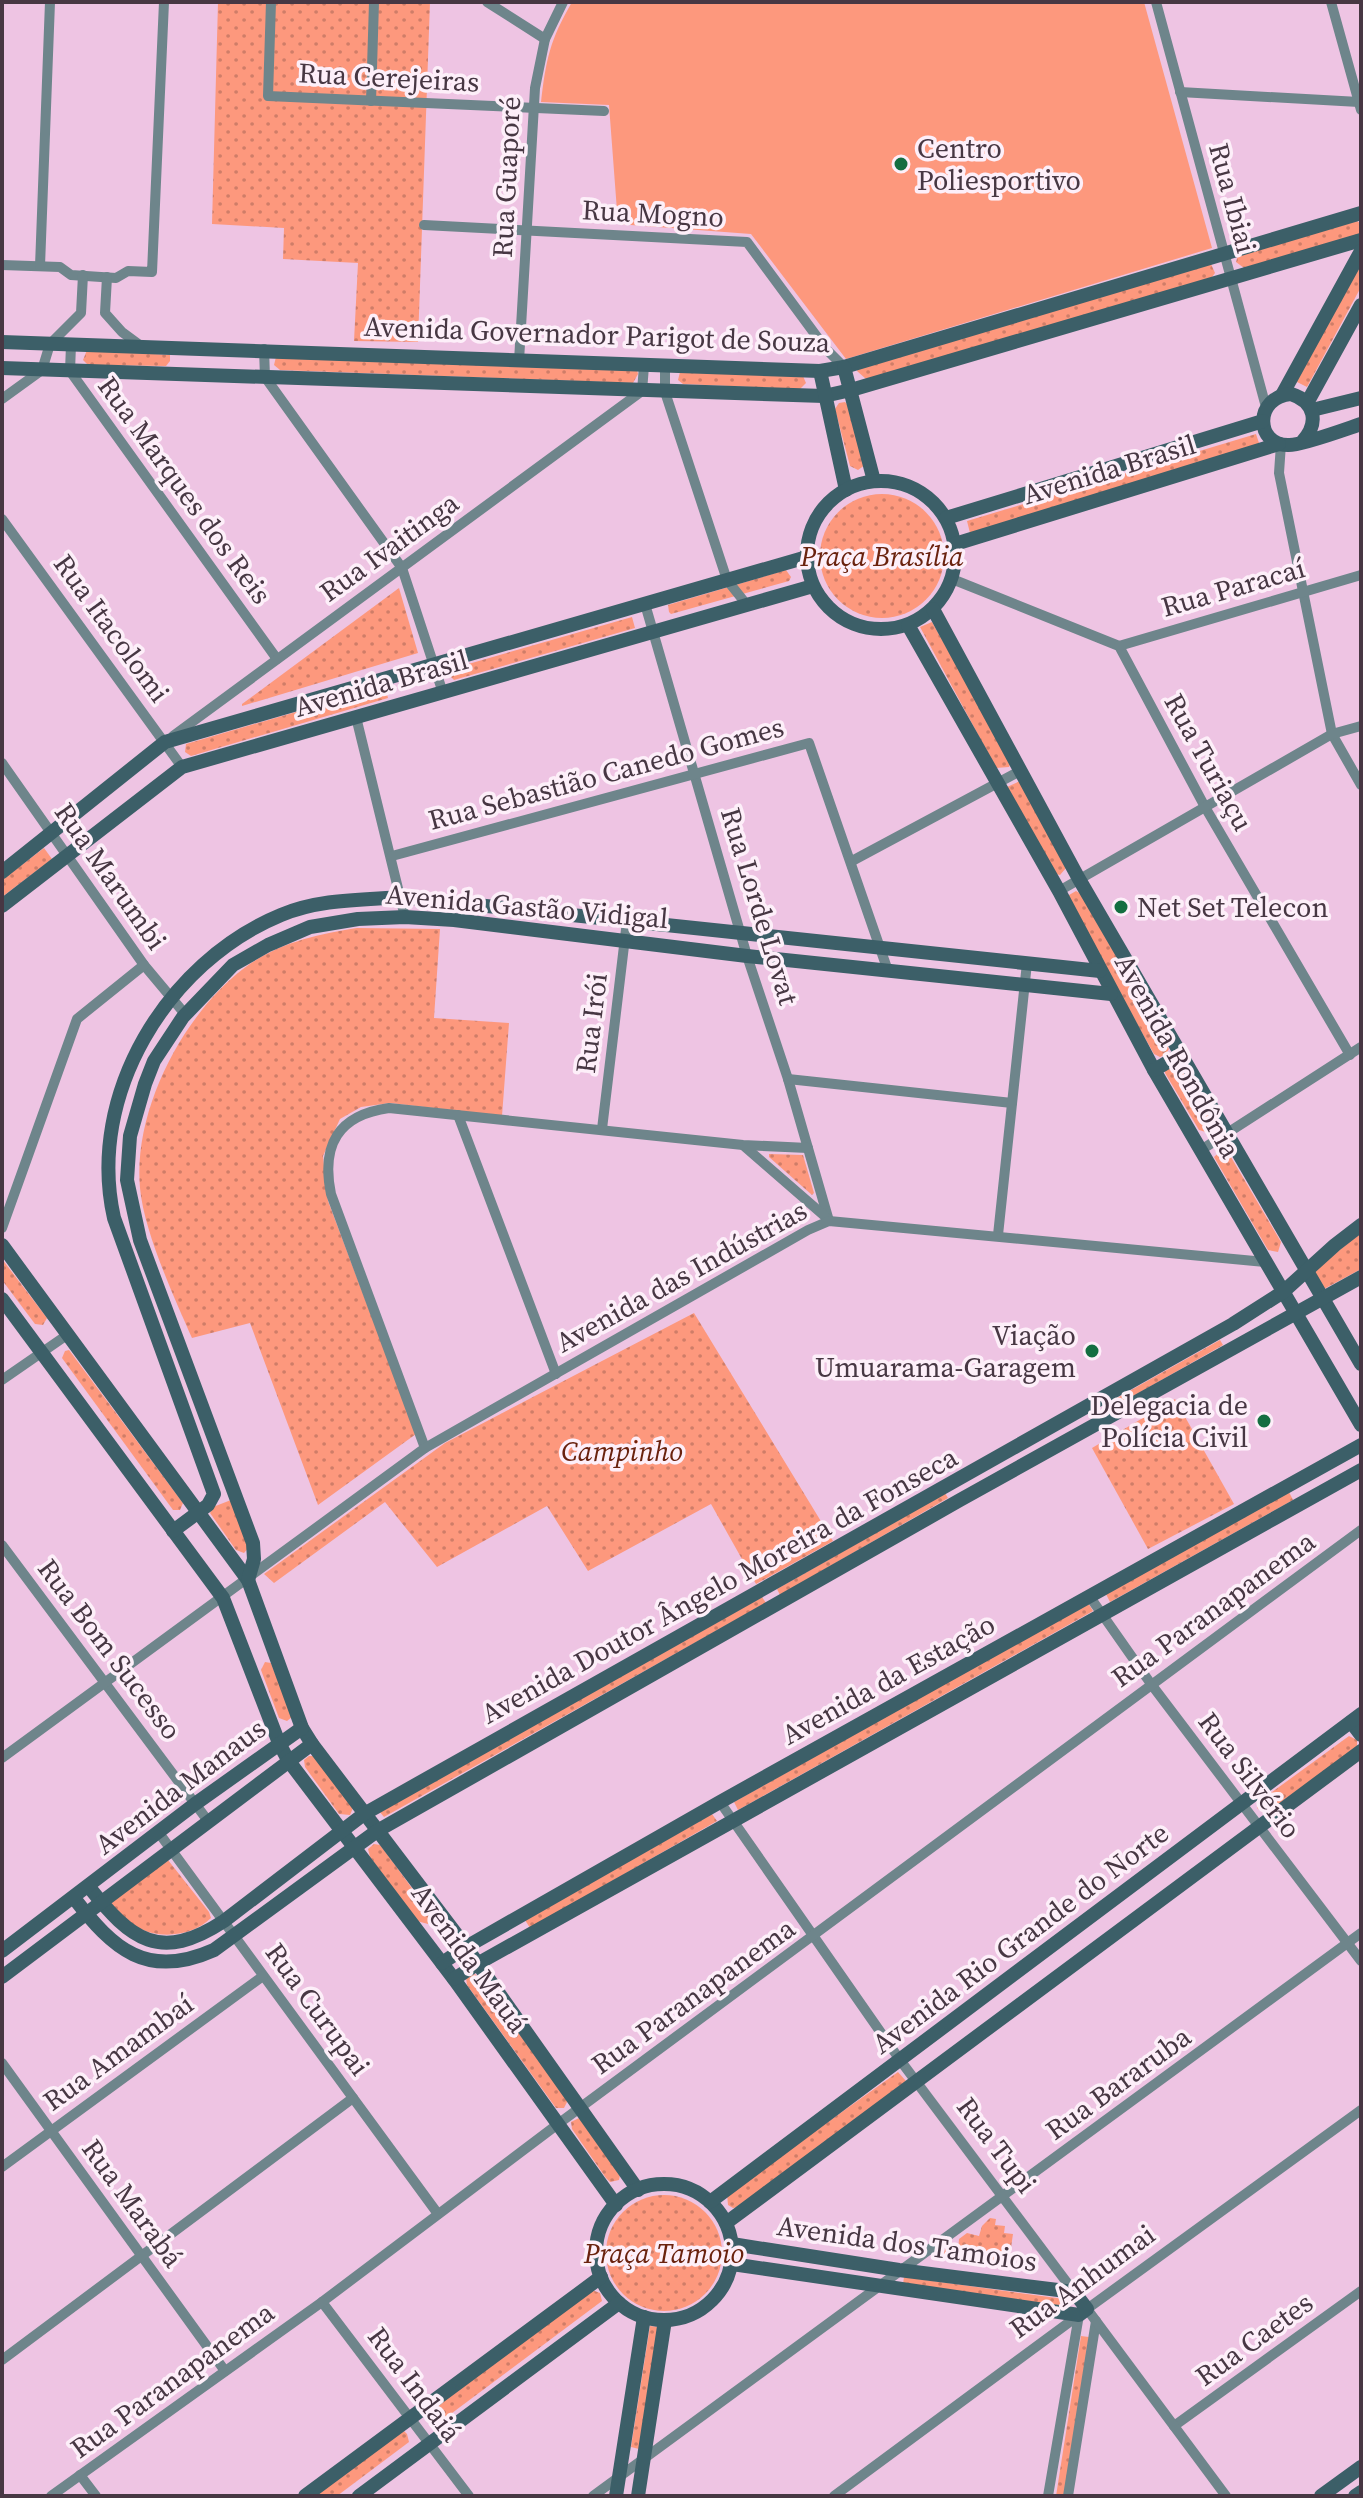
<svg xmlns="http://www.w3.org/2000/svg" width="1363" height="2498" font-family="'Source Serif 4',serif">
<defs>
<pattern id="grass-dots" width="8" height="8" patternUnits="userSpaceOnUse" patternTransform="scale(2)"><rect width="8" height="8" fill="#fd987d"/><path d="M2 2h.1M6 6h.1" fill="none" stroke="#cf7d68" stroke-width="1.8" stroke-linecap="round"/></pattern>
</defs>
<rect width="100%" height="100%" fill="#eec4e3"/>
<g fill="url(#grass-dots)">
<path d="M 218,2 L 430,2 L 418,342 L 354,341 L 358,263 L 283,259 L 284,228 L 212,224 Z"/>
<path d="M 1357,221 L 1361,224 L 1361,232 L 1357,236 L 1244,268 L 1236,262 L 1238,255 Z"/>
<path d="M 1361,259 L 1361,287 L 1307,387 L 1293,380 Z"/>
<path d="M 1211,264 L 1215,273 L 1210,280 L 866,379 L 857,371 L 858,368 Z"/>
<path d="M 87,350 L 170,355 L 170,361 L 166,366 L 88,365 L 83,360 Z"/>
<path d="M 276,357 L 637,370 L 638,374 L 633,383 L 280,370 L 274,365 Z"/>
<path d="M 680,372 L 803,376 L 806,383 L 800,389 L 683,384 L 678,380 Z"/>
<path d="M 845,402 L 849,406 L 865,465 L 858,470 L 850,466 L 835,409 L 839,403 Z"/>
<path d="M 1256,434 L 1260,446 L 970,533 L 967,521 Z"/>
<circle cx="882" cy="556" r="62"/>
<path d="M 786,570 L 791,577 L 789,581 L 671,614 L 669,612 L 668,605 Z"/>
<path d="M 399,588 L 418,653 L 242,706 L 242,704 Z"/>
<path d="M 632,617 L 635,628 L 454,680 L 451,677 L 451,669 Z"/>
<path d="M 932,622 L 1011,762 L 1009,767 L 996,768 L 920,627 Z"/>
<path d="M 385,686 L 388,698 L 191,756 L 185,752 L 186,744 Z"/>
<path d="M 1020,781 L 1066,868 L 1060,875 L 1056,874 L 1007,787 Z"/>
<path d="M 44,848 L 52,859 L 2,897 L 2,880 Z"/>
<path d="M 1076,891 L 1081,894 L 1169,1049 L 1166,1054 L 1160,1057 L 1154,1054 L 1067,900 L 1069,895 Z"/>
<path d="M 357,928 L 440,929 L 434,1018 L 509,1023 L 502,1116 L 390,1103 L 361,1107 L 340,1119 L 323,1156 L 328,1201 L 416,1434 L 318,1505 L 250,1323 L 192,1338 C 174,1297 144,1232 140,1188 C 133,1111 182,1016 243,969 C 275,944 317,934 357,928 Z"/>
<path d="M 1178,1063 L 1214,1124 L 1209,1133 L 1199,1130 L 1165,1073 L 1165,1070 Z"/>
<path d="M 1223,1149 L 1228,1152 L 1281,1242 L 1278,1252 L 1268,1250 L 1214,1157 Z"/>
<path d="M 769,1154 L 803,1155 L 814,1193 L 812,1195 L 769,1157 Z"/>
<path d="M 1361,1233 L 1361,1269 L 1324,1289 L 1312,1272 Z"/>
<path d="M 2,1259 L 47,1318 L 43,1325 L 35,1324 L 2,1280 Z"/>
<path d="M 694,1313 L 833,1541 L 756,1584 L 711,1504 L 588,1571 L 547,1506 L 437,1567 L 385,1502 L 274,1583 L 264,1574 L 445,1443 Z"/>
<path d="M 1220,1340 L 1223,1345 L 1121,1403 L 1117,1398 Z"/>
<path d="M 69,1350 L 183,1503 L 180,1510 L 173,1510 L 62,1358 L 65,1351 Z"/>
<path d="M 1175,1399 L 1234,1504 L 1148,1549 L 1092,1448 Z"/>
<path d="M 1289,1492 L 1293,1500 L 1110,1602 L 1106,1594 Z"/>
<path d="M 945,1493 L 948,1498 L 780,1595 L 777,1589 Z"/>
<path d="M 231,1500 L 250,1546 L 244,1553 L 236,1550 L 210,1513 L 213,1507 Z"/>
<path d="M 762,1597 L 766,1603 L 384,1817 L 379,1811 Z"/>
<path d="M 1088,1603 L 1093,1611 L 738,1810 L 734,1802 Z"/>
<path d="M 265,1662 L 271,1663 L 292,1717 L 287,1721 L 279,1718 L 261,1670 Z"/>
<path d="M 1349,1736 L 1357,1740 L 1357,1747 L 1265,1814 L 1257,1808 L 1257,1803 Z"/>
<path d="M 309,1756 L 314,1756 L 353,1808 L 350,1815 L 339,1814 L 305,1767 L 304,1760 Z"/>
<path d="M 712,1814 L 717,1821 L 530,1928 L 525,1920 Z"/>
<path d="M 374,1844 L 380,1845 L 387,1854 L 430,1913 L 431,1920 L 428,1924 L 417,1921 L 370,1857 L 368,1849 Z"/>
<path d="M 168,1860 L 209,1912 L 211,1918 C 193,1936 159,1940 137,1927 C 127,1921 119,1912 112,1905 L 112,1901 Z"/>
<path d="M 475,1974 L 568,2100 L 564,2108 L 556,2108 L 467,1985 L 466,1978 Z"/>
<path d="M 898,2072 L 906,2081 L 739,2207 L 733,2208 L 728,2205 L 727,2194 Z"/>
<path d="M 579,2118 L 620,2175 L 619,2180 L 610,2182 L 606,2178 L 572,2129 L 571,2122 Z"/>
<circle cx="664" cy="2253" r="58"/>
<path d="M 990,2218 L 996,2219 L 995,2225 L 1005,2226 L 1004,2233 L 1013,2234 L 1008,2268 L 943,2258 L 945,2249 L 958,2251 L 959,2239 L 967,2233 L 979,2236 L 982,2226 Z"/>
<path d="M 904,2277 L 1064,2299 L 1063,2306 L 903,2284 Z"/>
<path d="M 592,2290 L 600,2293 L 602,2301 L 444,2419 L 436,2415 L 433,2406 Z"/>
<path d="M 650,2326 L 658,2327 L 639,2449 L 631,2447 Z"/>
<path d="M 1081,2336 L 1089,2337 L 1064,2496 L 1056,2496 Z"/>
<path d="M 404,2431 L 407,2434 L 409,2442 L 337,2496 L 312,2496 Z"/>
</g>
<path fill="#fd987d" d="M 572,2 L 1144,2 L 1212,248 L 846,359 L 751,234 L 618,224 L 609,105 L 541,102 C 546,59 550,40 572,2 Z"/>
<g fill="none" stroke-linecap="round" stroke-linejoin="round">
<g stroke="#6e858b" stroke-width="10">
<path d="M 271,2 L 268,96 L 604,111"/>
<path d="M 487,2 L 545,39"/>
<path d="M 1156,2 L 1266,407"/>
<path d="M 1331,2 L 1361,110"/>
<path d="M 1180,92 L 1359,102"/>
<path d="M 371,101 L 374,2"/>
<path d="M 424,225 L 747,242 L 826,349 L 844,367"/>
<path d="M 2,265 L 60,267 L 71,275 L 116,278 L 128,271 L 152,272 L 164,2"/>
<path d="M 40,266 L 50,2"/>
<path d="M 107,277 L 105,313 L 122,332 L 141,346"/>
<path d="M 71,345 L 70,371 L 277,659"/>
<path d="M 264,349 L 265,377 L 402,568 L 443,693"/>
<path d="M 519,361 L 535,88 L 545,39 L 563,2"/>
<path d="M 665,367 L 665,392 L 727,580 L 747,605"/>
<path d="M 2,399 L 42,370 L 50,344 L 81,313 L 83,275"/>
<path d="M 1281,444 L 1279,473 L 1332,734 L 1361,785"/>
<path d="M 2,519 L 182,767"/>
<path d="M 952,579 L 1119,646 L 1205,807 L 1350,1055"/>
<path d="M 645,604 L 747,956 L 788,1079 L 829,1221"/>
<path d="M 1119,646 L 1361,575"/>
<path d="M 356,717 L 405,917"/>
<path d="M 173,736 L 642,391 L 644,366"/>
<path d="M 2,763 L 144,965 L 185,1014"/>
<path d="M 392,856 L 809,743 L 888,971"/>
<path d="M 852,861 L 1020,771"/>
<path d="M 1059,891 L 1332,734 L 1361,726"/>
<path d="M 788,1079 L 1012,1103"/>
<path d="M 458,1115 L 556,1374"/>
<path d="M 602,1129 L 627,921"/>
<path d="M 744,1146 L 828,1219"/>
<path d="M 1201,1150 L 1361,1047"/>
<path d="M 2,1228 L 77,1019 L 144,965"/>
<path d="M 998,1235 L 1027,963"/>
<path d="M 2,1380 L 67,1335"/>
<path d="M 425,1448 L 331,1194 C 321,1145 338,1115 389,1108 L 743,1145 L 808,1148"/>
<path d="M 2,1545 L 208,1821"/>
<path d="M 1090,1597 L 1151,1684 L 1361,1961"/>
<path d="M 2,1758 L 425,1448 L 808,1230 L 829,1221 L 1265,1262"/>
<path d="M 720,1802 L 900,2060 L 1074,2292"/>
<path d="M 159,1833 L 438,2214"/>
<path d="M 2,2063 L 225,2371"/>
<path d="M 2,2167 L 263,1976"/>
<path d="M 322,2302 L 469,2496"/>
<path d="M 2,2360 L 353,2098"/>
<path d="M 1174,2426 L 1361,2291"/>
<path d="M 80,2475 L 96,2496"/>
<path d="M 51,2496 L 322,2302 L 558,2124 L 1361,1530"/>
<path d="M 593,2496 L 1361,1933"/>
<path d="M 834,2496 L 1079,2315"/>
<path d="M 1048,2496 L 1079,2315"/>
<path d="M 1068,2496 L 1096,2321"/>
<path d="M 1226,2496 L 1087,2309 L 1361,2110"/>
</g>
<g stroke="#3c5f68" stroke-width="14">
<path d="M 2,342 L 820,371 L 844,367 L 1361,213"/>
<path d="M 844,367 L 874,481"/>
<path d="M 2,368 L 824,396 L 851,390 L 1361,240"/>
<path d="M 820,371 L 846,490"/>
<path d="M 1282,395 L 1361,251"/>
<path d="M 1307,403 L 1361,305"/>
<path d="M 1312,410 L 1361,398"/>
<path d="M 1302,442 C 1319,424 1316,402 1291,394 C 1254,397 1255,445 1288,445 C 1300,446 1346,429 1361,424"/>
<circle cx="881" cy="555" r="74"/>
<path d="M 946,518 L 1263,421"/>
<path d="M 955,544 L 1279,444"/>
<path d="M 933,609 L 1079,879 L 1361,1364"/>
<path d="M 908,625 L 1059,891 L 1154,1070 L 1361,1425"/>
<path d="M 2,872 L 165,742 L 807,557"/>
<path d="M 2,906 L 182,767 L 813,586"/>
<path d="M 1154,1070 L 1180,1055"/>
<path d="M 2,1245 L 248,1580 L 302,1728 L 312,1744 L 466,1947 L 638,2190"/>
<path d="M 2,1299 L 223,1598 L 279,1743 L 288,1760 L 454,1979 L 616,2205"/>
<path d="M 173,1531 L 208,1505 L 214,1494 L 114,1218 C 86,1095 167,962 281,915 C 319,899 361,900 402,897 L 1100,971"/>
<path d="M 248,1580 L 254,1559 L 253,1543 L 140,1240 L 127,1180 L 130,1136 L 145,1084 L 154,1061 L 183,1017 L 233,965 L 268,945 L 310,927 L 358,919 L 405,917 L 454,920 L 747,956 L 1111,994"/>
<path d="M 1351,1722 L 1361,1735"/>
<path d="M 89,1887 C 131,1940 160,1963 224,1921 L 364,1814 L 1233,1324 L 1283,1292 L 1335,1245 L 1361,1225"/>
<path d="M 74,1898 C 113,1949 147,1980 214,1950 L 377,1831 L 960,1500 L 1361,1277"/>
<path d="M 2,1951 L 195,1804 L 302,1728"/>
<path d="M 442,1963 L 466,1947 L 720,1802 L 1361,1445"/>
<path d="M 2,1977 L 312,1744"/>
<path d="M 454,1979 L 477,1964 L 1361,1470"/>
<circle cx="664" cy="2252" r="68"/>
<path d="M 710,2202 L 1361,1714"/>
<path d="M 726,2223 L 1361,1751"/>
<path d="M 732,2264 L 1079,2315 L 1087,2309 L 1074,2292 L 899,2270 L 732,2244"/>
<path d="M 305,2496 L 601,2277"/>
<path d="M 359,2496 L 619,2303"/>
<path d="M 616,2496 L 644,2317"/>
<path d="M 638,2496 L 665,2320"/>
<path d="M 1321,2496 L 1361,2467"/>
<path d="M 1355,2496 L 1361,2492"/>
</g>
</g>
<g fill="#146e41" stroke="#fdeff9" stroke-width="3">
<circle cx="901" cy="164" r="8"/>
<circle cx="1121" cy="907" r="8"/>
<circle cx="1092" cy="1351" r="8"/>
<circle cx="1264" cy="1421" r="8"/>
</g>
<g text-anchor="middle" stroke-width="7" stroke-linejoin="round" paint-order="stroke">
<g font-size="28" fill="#473743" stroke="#fdeff9">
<text transform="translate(389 77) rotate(3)" y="10">Rua Cerejeiras</text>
<text transform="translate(506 177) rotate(-87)" y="10">Rua Guaporé</text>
<text transform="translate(1233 198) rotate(75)" y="10">Rua Ibiai</text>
<text transform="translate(653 213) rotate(3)" y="10">Rua Mogno</text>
<text transform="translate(597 334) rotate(2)" y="10">Avenida Governador Parigot de Souza</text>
<text transform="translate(1109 469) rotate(-17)" y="10">Avenida Brasil</text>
<text transform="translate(185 490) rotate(54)" y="10">Rua Marques dos Reis</text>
<text transform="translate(389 547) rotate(-36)" y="10">Rua Ivaitinga</text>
<text transform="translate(1233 587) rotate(-16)" y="10">Rua Paracaí</text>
<text transform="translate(112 628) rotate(54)" y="10">Rua Itacolomi</text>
<text transform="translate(381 683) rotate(-16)" y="10">Avenida Brasil</text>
<text transform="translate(1209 762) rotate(61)" y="10">Rua Turiaçu</text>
<text transform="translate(606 773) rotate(-15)" y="10">Rua Sebastião Canedo Gomes</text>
<text transform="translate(111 876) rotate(55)" y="10">Rua Marumbi</text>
<text transform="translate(527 906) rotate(5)" y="10">Avenida Gastão Vidigal</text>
<text transform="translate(760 906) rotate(73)" y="10">Rua Lorde Lovat</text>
<text transform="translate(591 1023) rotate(-83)" y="10">Rua Irói</text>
<text transform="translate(1178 1056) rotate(61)" y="10">Avenida Rondônia</text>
<text transform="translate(681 1276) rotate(-29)" y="10">Avenida das Indústrias</text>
<text transform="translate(719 1585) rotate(-29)" y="10">Avenida Doutor Ângelo Moreira da Fonseca</text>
<text transform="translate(1213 1609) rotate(-36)" y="10">Rua Paranapanema</text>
<text transform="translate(110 1649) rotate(53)" y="10">Rua Bom Sucesso</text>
<text transform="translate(888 1679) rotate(-29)" y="10">Avenida da Estação</text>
<text transform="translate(1250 1775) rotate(53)" y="10">Rua Silvério</text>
<text transform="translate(180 1786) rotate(-37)" y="10">Avenida Manaus</text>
<text transform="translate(1020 1938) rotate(-37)" y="10">Avenida Rio Grande do Norte</text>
<text transform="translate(470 1958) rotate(54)" y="10">Avenida Mauá</text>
<text transform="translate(693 1996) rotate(-36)" y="10">Rua Paranapanema</text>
<text transform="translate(318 2009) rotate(54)" y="10">Rua Curupai</text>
<text transform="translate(118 2052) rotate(-36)" y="10">Rua Amambaí</text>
<text transform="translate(1118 2083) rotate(-36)" y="10">Rua Bararuba</text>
<text transform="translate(997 2145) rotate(53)" y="10">Rua Tupi</text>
<text transform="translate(133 2203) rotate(54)" y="10">Rua Marabá</text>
<text transform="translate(907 2243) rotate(8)" y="10">Avenida dos Tamoios</text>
<text transform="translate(1082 2281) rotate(-36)" y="10">Rua Anhumai</text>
<text transform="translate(1254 2339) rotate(-36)" y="10">Rua Caetes</text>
<text transform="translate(172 2380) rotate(-36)" y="10">Rua Paranapanema</text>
<text transform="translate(415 2384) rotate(53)" y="10">Rua Indaiá</text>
</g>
<g font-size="28" fill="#473743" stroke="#fdeff9" text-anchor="start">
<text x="917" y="158">Centro<tspan x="917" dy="32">Poliesportivo</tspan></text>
<text x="1137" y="917">Net Set Telecon</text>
<text x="1076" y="1345" text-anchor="end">Viação<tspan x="1076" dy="32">Umuarama-Garagem</tspan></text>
<text x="1248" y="1415" text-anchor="end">Delegacia de<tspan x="1248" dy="32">Polícia Civil</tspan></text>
</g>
<g font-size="28" font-style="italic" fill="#6a220e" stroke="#fdeff9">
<text x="882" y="566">Praça Brasília</text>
<text x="622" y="1461">Campinho</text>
<text x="664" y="2263">Praça Tamoio</text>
</g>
</g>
<rect width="1363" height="2498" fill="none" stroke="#473743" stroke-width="8"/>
</svg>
